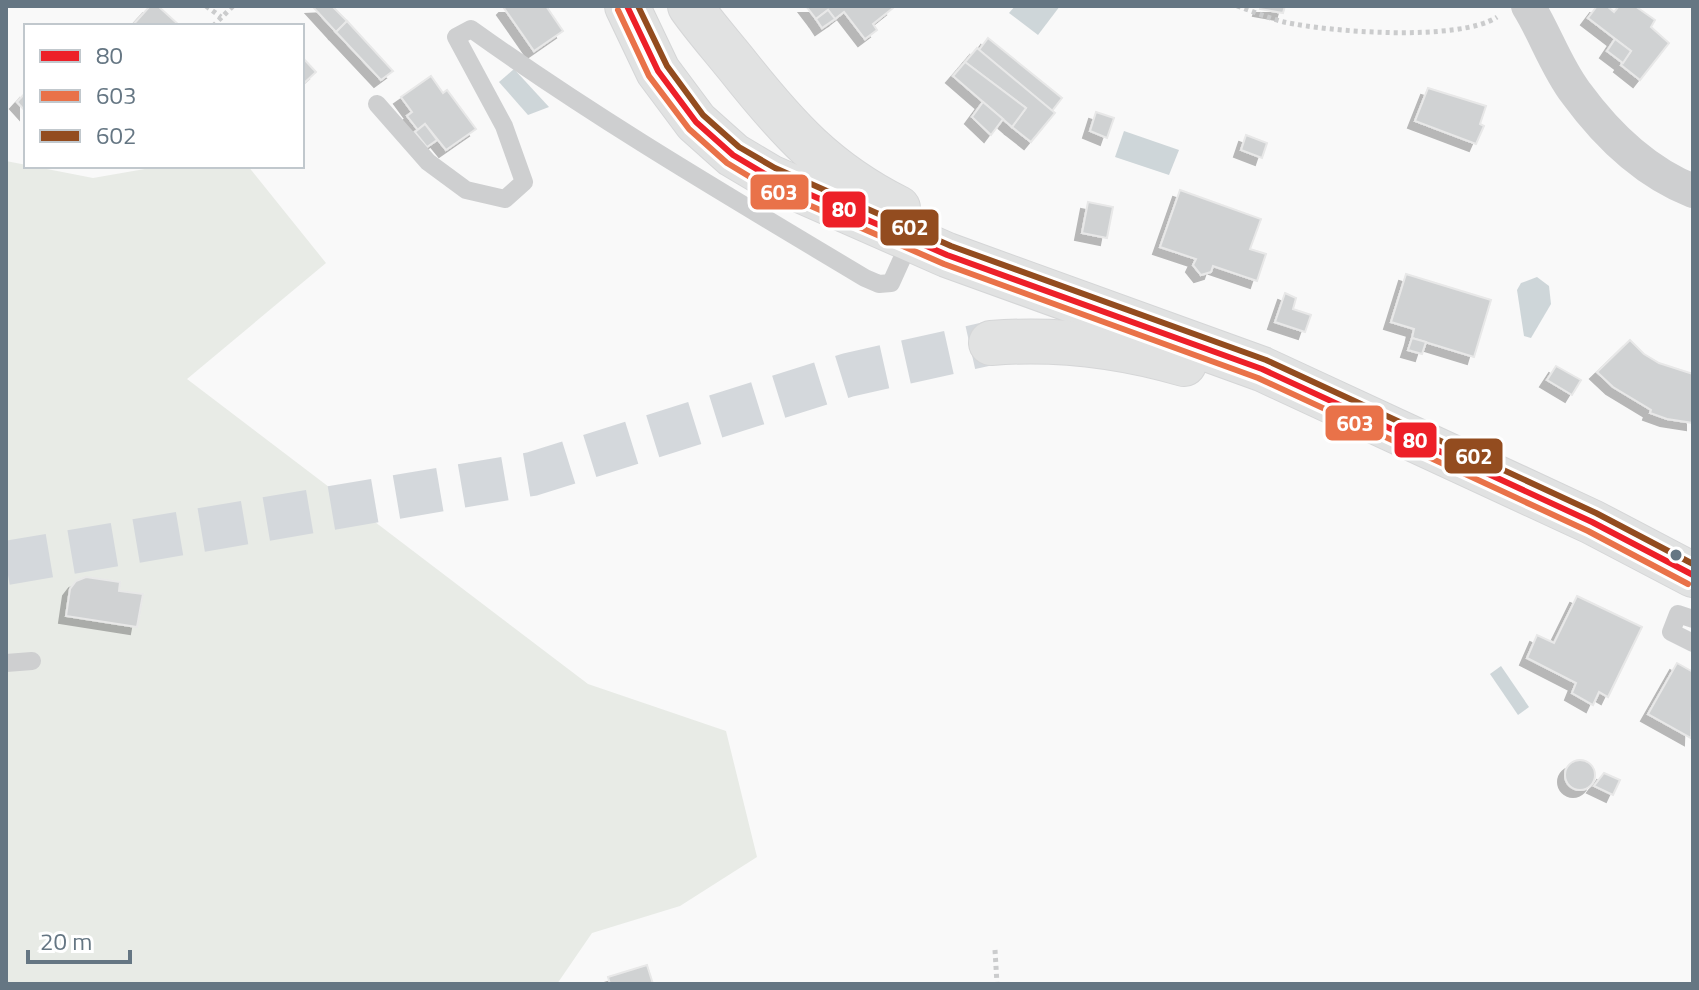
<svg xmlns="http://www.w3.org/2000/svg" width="1699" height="990" font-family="'Titillium Web',sans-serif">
<defs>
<filter id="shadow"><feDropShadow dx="-7" dy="7" stdDeviation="0" flood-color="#0004"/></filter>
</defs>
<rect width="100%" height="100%" fill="#f9f9f9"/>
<path fill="#e8ebe6" d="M 6,161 L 93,178 L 162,166 L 248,166 L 326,263 L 187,379 L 588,684 L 726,731 L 757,857 L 680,906 L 592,933 L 557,984 L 6,984 Z"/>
<g fill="#ced6d9">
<path d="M 1015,6 L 1060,6 L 1038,35 L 1009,13 Z"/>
<path d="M 514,69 L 549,107 L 528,115 L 499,82 Z"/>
<path d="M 1124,131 L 1179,150 L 1169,175 L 1115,157 Z"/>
<path d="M 1537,277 L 1549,286 L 1551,304 L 1531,338 L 1524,336 L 1517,290 L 1521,283 Z"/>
<path d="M 1501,666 L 1529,707 L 1518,715 L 1490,674 Z"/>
</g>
<g fill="#d0d2d3" stroke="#e8e8e8" stroke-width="2" filter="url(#shadow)">
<path d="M 150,6 L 158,6 L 180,26 L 132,26 Z"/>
<path d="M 332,6 L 347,21 L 336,32 L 313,7 Z"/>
<path d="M 506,6 L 546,6 L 563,31 L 534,51 L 504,8 Z"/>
<path d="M 806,6 L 891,6 L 893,8 L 873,24 L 877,30 L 865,39 L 844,12 L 835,19 L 828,10 L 816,19 Z"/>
<path d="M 1261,6 L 1285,6 L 1283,13 L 1260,9 Z"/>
<path d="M 1597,6 L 1607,6 L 1614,12 L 1619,6 L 1635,6 L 1655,20 L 1651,27 L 1669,43 L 1640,80 L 1621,65 L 1631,51 L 1588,18 Z"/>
<path d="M 828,10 L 835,19 L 822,28 L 816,19 Z"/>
<path d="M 347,21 L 393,71 L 381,80 L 336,32 Z"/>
<path d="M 988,38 L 1062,98 L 1052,111 L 979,50 Z"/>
<path d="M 1615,39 L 1631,51 L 1623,63 L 1607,51 Z"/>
<path d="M 977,48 L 1055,113 L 1031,142 L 1012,127 L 1026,108 L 965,62 Z"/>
<path d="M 302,57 L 316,72 L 302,85 Z"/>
<path d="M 965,62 L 1026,108 L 1012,127 L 953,76 Z"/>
<path d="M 431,76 L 443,93 L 447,90 L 476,129 L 446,150 L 425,124 L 418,130 L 407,116 L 412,112 L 401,97 Z"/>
<path d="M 1428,88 L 1486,106 L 1480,124 L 1484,126 L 1476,144 L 1415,121 Z"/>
<path d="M 26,92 L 26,112 L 17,102 Z"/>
<path d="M 983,102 L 1003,119 L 991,135 L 972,117 Z"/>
<path d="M 1096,112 L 1114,118 L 1107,138 L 1090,131 Z"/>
<path d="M 425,124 L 437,140 L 427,147 L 415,132 Z"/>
<path d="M 1246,135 L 1267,143 L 1262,158 L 1241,150 Z"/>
<path d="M 1180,190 L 1261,219 L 1250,249 L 1266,254 L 1257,281 L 1213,266 L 1211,272 L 1201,275 L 1193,265 L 1196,259 L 1160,247 Z"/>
<path d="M 1088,202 L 1113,207 L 1107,238 L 1082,233 Z"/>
<path d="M 1406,274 L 1491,300 L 1474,357 L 1412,338 L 1414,329 L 1391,322 Z"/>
<path d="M 1285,293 L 1296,298 L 1293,309 L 1311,315 L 1305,332 L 1275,322 Z"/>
<path d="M 1412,338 L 1426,342 L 1422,354 L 1408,350 Z"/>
<path d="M 1630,340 L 1644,354 L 1659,363 L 1693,374 L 1693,423 L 1667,419 L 1650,413 L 1651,410 L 1613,387 L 1597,372 Z"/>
<path d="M 1556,366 L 1581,380 L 1572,395 L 1547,380 Z"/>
<path d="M 86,577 L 120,582 L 119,591 L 143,594 L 137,627 L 66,616 L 70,589 L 76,581 Z"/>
<path d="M 1577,596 L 1642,627 L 1608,697 L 1599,692 L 1593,705 L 1572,693 L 1576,683 L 1527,658 L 1537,635 L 1554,643 Z"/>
<path d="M 1677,663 L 1693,672 L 1691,738 L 1648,714 Z"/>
<circle cx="1580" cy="775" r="15"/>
<path d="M 1604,773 L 1620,780 L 1613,795 L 1594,786 Z"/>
<path d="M 647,965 L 653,984 L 610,984 L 608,977 Z"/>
</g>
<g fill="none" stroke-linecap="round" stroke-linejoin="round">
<path stroke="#d4d8dc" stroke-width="44" stroke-dasharray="44 22" stroke-linecap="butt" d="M 6,563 L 532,474 L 848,375 L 991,343"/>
<g stroke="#d5d6d7" stroke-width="46">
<g id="primary">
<path d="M 627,6 L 658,71 L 696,122 L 733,155 L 770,177 L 947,255 L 1262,369 L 1592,522 L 1693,575"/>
<path d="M 690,6 C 704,26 721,45 737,65 C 786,127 826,172 898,208"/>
<path d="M 991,343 C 1055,338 1122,346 1184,364"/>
</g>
</g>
<g stroke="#cbcccd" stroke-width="5" stroke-dasharray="4 4" stroke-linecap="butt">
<path d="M 206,6 L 221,17"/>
<path d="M 1237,6 C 1252,11 1268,18 1284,22 C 1329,32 1459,42 1497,17"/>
<path d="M 213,26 L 233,6"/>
<path d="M 995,950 L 997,984"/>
<path d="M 6,983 L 7,984"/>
</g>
<g stroke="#cecfd0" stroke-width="18">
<path d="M 377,104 L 428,162 L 466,190 L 505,199 L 524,182 L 504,126 L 456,37 L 471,29 C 598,120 730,197 865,278 L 879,284 L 891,283 L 910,241"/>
<path d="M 1693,619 L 1678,614 L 1671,632 L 1693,643"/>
<path d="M 6,663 L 32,661"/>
</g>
<path stroke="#cecfd0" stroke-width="34" d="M 1528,6 C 1545,33 1556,67 1576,93 C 1606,134 1645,172 1693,191"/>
<use href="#primary" stroke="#e1e2e2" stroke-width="44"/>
<g stroke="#fff" stroke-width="12">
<path id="bus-1" d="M 627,6 L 658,71 L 696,122 L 733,155 L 770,177 L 947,255 L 1262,369 L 1592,522 L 1693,575"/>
</g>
<g stroke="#fff" stroke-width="12">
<path id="bus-2" d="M 618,10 L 649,76 L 689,129 L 727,163 L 765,186 L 944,264 L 1258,378 L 1588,531 L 1688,584"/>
</g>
<g stroke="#fff" stroke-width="12">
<path id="bus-3" d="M 638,6 L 667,66 L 703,115 L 739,147 L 775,168 L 951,246 L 1266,360 L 1596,513 L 1693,564"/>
</g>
<use href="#bus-1" stroke="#ed2028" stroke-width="6"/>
<use href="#bus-2" stroke="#e97249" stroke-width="6"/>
<use href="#bus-3" stroke="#934c1f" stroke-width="6"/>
</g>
<circle fill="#657683" stroke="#fff" stroke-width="3" cx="1676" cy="555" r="7"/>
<g stroke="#fff" stroke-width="3">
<rect x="749" y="173" width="61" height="38" rx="8" fill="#e97249"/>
<rect x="821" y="190" width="46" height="39" rx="8" fill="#ed2028"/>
<rect x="879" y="208" width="61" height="39" rx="8" fill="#934c1f"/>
<rect x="1324" y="404" width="61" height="38" rx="8" fill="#e97249"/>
<rect x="1393" y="421" width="45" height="38" rx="8" fill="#ed2028"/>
<rect x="1443" y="437" width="61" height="38" rx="8" fill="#934c1f"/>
</g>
<g font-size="22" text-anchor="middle" font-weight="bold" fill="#fff">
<text x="779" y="200">603</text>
<text x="844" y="217">80</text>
<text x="910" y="235">602</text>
<text x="1355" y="431">603</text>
<text x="1415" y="448">80</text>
<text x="1474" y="464">602</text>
</g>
<rect width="1699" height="990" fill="none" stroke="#657683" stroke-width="16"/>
<rect x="24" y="24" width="280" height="144" fill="#ffffff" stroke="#c1c8cd" stroke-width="2"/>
<rect x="40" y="50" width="40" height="12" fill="#ed2028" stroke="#c1c8cd" stroke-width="2"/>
<text x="96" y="64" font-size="24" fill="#657683">80</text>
<rect x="40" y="90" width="40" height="12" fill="#e97249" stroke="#c1c8cd" stroke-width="2"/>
<text x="96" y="104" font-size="24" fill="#657683">603</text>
<rect x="40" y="130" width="40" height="12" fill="#934c1f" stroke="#c1c8cd" stroke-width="2"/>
<text x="96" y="144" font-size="24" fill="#657683">602</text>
<path d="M28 950v12h102v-12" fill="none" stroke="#657683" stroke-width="4"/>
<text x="40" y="950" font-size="24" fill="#657683" stroke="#ffffff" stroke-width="6" paint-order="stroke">20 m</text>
</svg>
